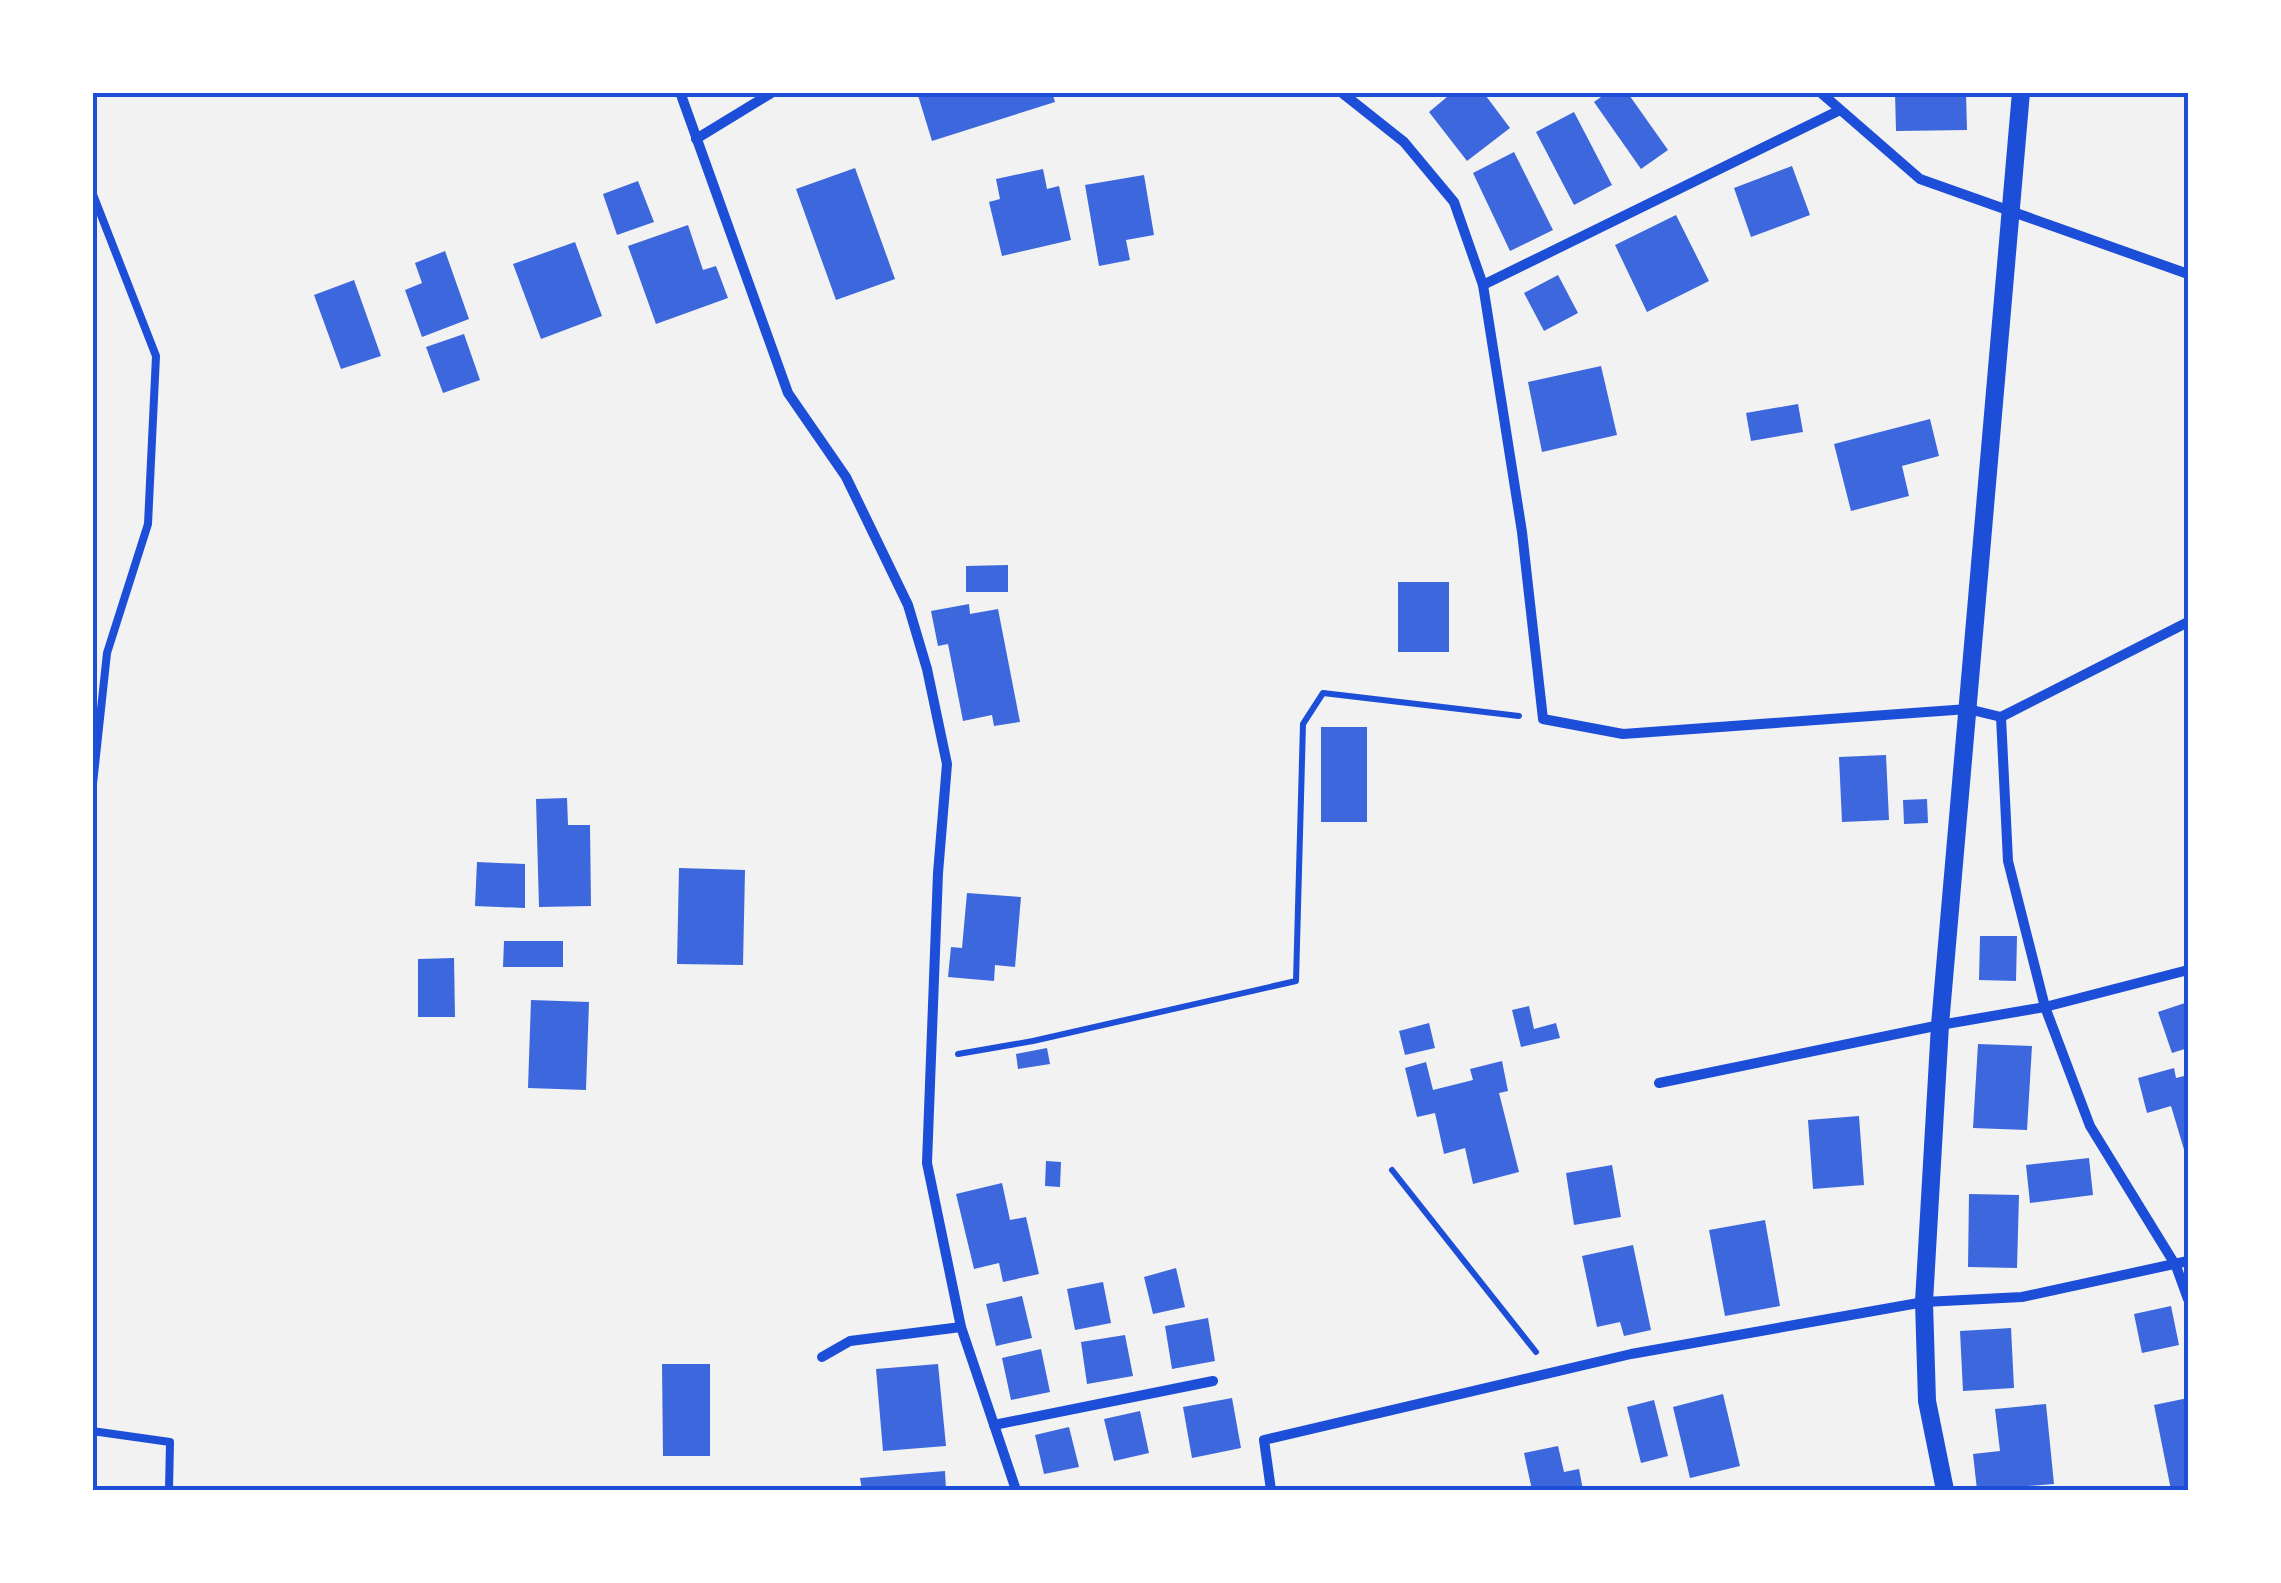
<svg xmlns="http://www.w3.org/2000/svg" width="2281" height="1583" font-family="'IBM Plex Serif',serif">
<rect width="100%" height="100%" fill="#f2f2f2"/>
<g fill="#3d67dc">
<path d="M 917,92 L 1052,92 L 1055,102 L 932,141 Z"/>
<path d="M 1453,92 L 1483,92 L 1510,128 L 1467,161 L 1429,112 Z"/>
<path d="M 1608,92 L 1627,92 L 1668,150 L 1641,169 L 1594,102 Z"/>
<path d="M 1895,92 L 1966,92 L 1967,130 L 1896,131 Z"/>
<path d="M 1574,112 L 1612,185 L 1574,205 L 1536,132 Z"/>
<path d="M 1514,152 L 1553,230 L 1510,251 L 1473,173 Z"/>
<path d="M 1792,166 L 1810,215 L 1751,237 L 1734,188 Z"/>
<path d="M 855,168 L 895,279 L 836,300 L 796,189 Z"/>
<path d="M 1043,169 L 1047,189 L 1059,186 L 1071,240 L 1002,256 L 989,202 L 1000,199 L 996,179 Z"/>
<path d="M 1144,175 L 1154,235 L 1126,240 L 1130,260 L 1099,266 L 1085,185 Z"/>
<path d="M 638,181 L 654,222 L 617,235 L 603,194 Z"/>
<path d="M 1676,215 L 1709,281 L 1647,312 L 1615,245 Z"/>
<path d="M 688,225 L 703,270 L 716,266 L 728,298 L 656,324 L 628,246 Z"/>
<path d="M 575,242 L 602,316 L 541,339 L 513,264 Z"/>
<path d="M 445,251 L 469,319 L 422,337 L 405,290 L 422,283 L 415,263 Z"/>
<path d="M 1558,275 L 1578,313 L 1544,331 L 1524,293 Z"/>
<path d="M 354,280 L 381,356 L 341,369 L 314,295 Z"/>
<path d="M 464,334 L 480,380 L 443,393 L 426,347 Z"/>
<path d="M 1601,366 L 1617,435 L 1542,452 L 1528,382 Z"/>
<path d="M 1798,404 L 1803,432 L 1751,441 L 1746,413 Z"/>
<path d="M 1930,419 L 1939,456 L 1902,466 L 1909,496 L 1851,511 L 1834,444 Z"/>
<path d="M 1008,565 L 1008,592 L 966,592 L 966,566 Z"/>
<rect x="1398" y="582" width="51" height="70"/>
<path d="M 969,604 L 970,614 L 998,609 L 1020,722 L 994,726 L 992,715 L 963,721 L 948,644 L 938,646 L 931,611 Z"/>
<rect x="1321" y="727" width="46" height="95"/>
<path d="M 1886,755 L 1889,820 L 1842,822 L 1839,757 Z"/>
<path d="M 567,798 L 568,825 L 590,825 L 591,906 L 539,907 L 536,799 Z"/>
<path d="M 1927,799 L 1928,823 L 1904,824 L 1903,800 Z"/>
<path d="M 477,862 L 525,864 L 525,908 L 475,906 Z"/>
<path d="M 679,868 L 745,870 L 743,965 L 677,964 Z"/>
<path d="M 967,893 L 1021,897 L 1015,967 L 995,965 L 994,981 L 948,977 L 951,947 L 962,948 Z"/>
<path d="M 1980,936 L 2017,936 L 2016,981 L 1979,980 Z"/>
<path d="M 504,941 L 563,941 L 563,967 L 503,967 Z"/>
<path d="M 454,958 L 455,1017 L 418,1017 L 418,959 Z"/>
<path d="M 531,1000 L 589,1002 L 586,1090 L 528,1088 Z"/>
<path d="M 2188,1002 L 2188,1048 L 2172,1053 L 2158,1012 Z"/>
<path d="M 1529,1006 L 1534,1029 L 1556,1023 L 1560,1038 L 1521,1047 L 1512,1010 Z"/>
<path d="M 1429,1023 L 1435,1048 L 1405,1055 L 1399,1031 Z"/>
<path d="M 1978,1044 L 2032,1046 L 2027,1130 L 1973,1128 Z"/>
<path d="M 1047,1048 L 1050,1064 L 1018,1069 L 1016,1054 Z"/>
<path d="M 1502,1061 L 1508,1091 L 1499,1093 L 1519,1172 L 1473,1184 L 1465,1148 L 1444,1154 L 1435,1113 L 1417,1117 L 1405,1068 L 1426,1062 L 1433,1090 L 1473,1080 L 1470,1069 Z"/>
<path d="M 2174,1068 L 2176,1078 L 2188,1075 L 2188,1163 L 2171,1106 L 2147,1113 L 2138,1078 Z"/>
<path d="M 1859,1116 L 1864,1185 L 1813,1189 L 1808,1120 Z"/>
<path d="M 2089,1158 L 2093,1195 L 2030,1203 L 2026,1165 Z"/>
<path d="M 1046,1161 L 1061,1162 L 1060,1187 L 1045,1186 Z"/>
<path d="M 1612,1165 L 1621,1217 L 1574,1225 L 1566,1173 Z"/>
<path d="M 1002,1183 L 1010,1220 L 1026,1217 L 1039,1274 L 1003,1282 L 999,1263 L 974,1269 L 956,1194 Z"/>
<path d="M 1969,1194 L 2019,1195 L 2017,1268 L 1968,1267 Z"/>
<path d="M 1765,1220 L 1780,1306 L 1725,1316 L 1709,1230 Z"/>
<path d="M 1633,1245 L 1651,1330 L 1624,1336 L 1620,1322 L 1597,1327 L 1582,1256 Z"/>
<path d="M 1176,1268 L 1185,1307 L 1153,1314 L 1144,1277 Z"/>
<path d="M 1103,1282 L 1111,1323 L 1075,1330 L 1067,1289 Z"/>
<path d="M 1022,1296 L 1032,1338 L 996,1346 L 986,1304 Z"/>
<path d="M 2171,1306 L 2179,1345 L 2142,1353 L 2134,1314 Z"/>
<path d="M 1208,1318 L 1215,1361 L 1172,1369 L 1165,1326 Z"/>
<path d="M 2011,1328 L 2014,1388 L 1963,1391 L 1960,1331 Z"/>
<path d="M 1125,1335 L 1133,1376 L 1087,1384 L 1081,1342 Z"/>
<path d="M 1041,1349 L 1050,1392 L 1011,1400 L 1002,1358 Z"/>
<path d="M 662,1364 L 710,1364 L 710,1456 L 663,1456 Z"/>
<path d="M 938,1364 L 946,1446 L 883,1451 L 876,1369 Z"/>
<path d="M 1723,1394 L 1740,1466 L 1690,1478 L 1673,1407 Z"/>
<path d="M 1232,1398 L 1241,1448 L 1192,1458 L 1183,1407 Z"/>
<path d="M 2188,1398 L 2188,1490 L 2171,1490 L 2154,1405 Z"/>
<path d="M 1654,1400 L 1668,1456 L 1641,1463 L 1627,1407 Z"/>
<path d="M 2046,1404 L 2054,1484 L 1977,1490 L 1973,1454 L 2000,1451 L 1995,1409 Z"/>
<path d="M 1140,1411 L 1149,1453 L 1114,1461 L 1104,1419 Z"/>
<path d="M 1069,1427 L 1079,1467 L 1044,1474 L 1035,1435 Z"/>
<path d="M 1558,1446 L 1564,1472 L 1579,1469 L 1583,1490 L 1532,1490 L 1524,1453 Z"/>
<path d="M 945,1471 L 946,1490 L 862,1490 L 860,1478 Z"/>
</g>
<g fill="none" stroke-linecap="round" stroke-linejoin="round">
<g stroke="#1d4ed8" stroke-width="6">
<path d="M 958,1054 L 1033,1041 L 1296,981 L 1303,724 L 1323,693 L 1519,716"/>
<path d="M 1392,1170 L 1536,1352"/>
</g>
<g stroke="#1d4ed8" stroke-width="8">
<path d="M 92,192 L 156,356 L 148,524 L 107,653 L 92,793"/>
<path d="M 92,1431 L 170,1442 L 169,1490"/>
</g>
<g stroke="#1d4ed8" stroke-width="10">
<path d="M 680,92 L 788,393 L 846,477 L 908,605 L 927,669 L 947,764 L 938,873 L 927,1163 L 961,1327 L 1016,1490"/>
<path d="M 1341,92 L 1404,142 L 1454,202 L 1483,285 L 1522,532 L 1543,719 L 1623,734 L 1968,709 L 2001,717 L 2188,622"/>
<path d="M 1820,92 L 1920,179 L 2188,274"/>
<path d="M 696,139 L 773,92"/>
<path d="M 1483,285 L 1838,111"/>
<path d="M 2001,717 L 2008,861 L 2045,1007 L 2090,1126 L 2176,1266 L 2188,1299"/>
<path d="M 1659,1083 L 1940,1025 L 2045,1007 L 2188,970"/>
<path d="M 822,1357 L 850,1341 L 961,1327"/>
<path d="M 994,1425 L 1213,1381"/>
<path d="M 1271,1490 L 1264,1440 L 1631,1354 L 1924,1302 L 2022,1297 L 2188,1261"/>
</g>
<path stroke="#1d4ed8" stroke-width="18" d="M 1945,1490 L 1927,1401 L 1924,1302 L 1940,1025 L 2021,92"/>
</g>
<rect width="2281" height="1583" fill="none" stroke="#ffffff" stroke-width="190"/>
<rect x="95" y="95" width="2091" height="1393" fill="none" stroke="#1d4ed8" stroke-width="4"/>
</svg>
